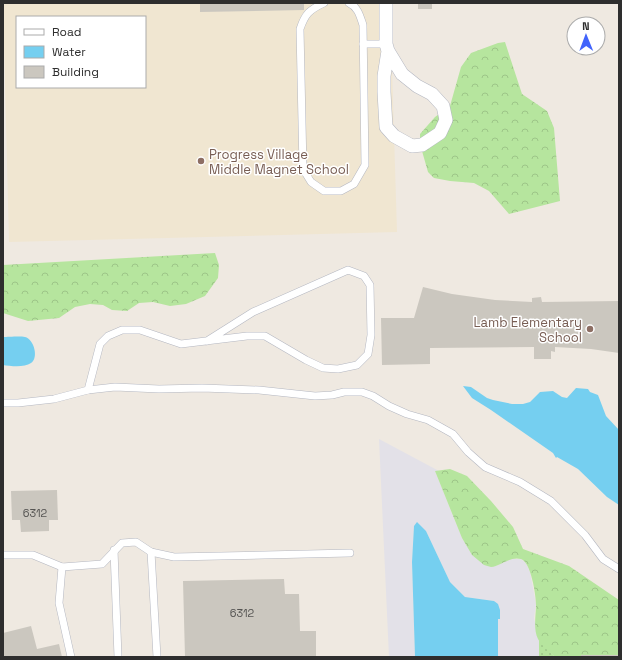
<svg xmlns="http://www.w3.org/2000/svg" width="622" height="660" font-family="'Space Grotesk',sans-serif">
<defs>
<pattern id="grass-dots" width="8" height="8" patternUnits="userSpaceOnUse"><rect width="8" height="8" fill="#b6e59e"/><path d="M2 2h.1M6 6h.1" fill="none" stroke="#9dc588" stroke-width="1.8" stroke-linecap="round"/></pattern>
<pattern id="forest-crowns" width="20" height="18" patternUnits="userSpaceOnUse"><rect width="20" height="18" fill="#b6e59e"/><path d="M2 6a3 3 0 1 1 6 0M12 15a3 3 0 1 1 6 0" fill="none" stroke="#9dc588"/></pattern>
</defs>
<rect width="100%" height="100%" fill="#efe9e1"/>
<path fill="#e3e1e8" d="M 379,439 L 439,471 L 435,471 L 462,538 L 473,555 L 496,566 L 511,559 L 521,559 L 526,563 L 530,572 L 536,604 L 534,618 L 539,640 L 539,657 L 498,657 L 498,619 L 494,601 L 465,597 L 450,582 L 426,531 L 414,526 L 412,562 L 415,657 L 389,657 Z"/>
<path fill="#f0e6d1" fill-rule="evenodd" d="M 3,3 L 390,3 L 397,232 L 9,242 ZM 17,17 L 145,17 L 145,87 L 17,87 Z"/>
<path fill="url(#grass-dots)" d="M 539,640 L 555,657 L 539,657 Z"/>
<g fill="url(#forest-crowns)">
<path d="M 505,42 L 522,94 L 547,111 L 554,128 L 560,201 L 509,214 L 489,191 L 474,183 L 450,181 L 434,178 L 428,172 L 420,144 L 420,134 L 435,117 L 450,106 L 461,67 L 471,53 L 498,43 Z"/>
<path d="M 215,253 L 219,265 L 218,278 L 205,296 L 186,304 L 170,306 L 153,302 L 139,303 L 127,311 L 112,310 L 103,305 L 90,304 L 75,307 L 59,318 L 28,321 L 3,313 L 3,265 Z"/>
<path d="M 450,469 L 467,476 L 491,501 L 513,527 L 523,549 L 569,566 L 619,600 L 619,657 L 555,657 C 550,652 541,645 538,639 C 533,629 536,615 536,605 C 536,595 531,562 521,559 C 510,556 501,566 491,567 L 484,565 L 472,555 L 462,538 L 435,471 Z"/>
</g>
<g fill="#75cff0">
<path d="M 3,337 C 8,337 20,336 25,337 C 34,339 39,358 31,363 C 24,368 10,366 3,365 Z"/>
<path d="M 463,386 L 471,387 L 487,398 L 493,400 L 512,404 L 523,404 L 530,402 L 540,392 L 553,391 L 562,397 L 567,398 L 576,388 L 588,389 L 590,392 L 598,395 L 606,416 L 619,430 L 619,505 L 607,497 L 578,469 L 557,457 L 556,458 L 553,453 L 491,410 L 472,398 Z"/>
<path d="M 417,522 L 426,531 L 450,582 L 465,597 L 494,601 L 498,604 L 500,610 L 500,619 L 498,619 L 498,657 L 415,657 L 412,562 L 414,526 Z"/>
</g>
<g fill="#cbc7bf">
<path d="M 200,3 L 304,3 L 304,10 L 200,12 Z"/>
<rect x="418" y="3" width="14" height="6"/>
<path d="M 423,287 L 452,294 L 495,300 L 532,302 L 532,298 L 541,297 L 542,302 L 619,301 L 619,353 L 591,349 L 555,347 L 555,352 L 551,351 L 551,359 L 534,359 L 534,347 L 430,348 L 430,364 L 382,365 L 381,318 L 414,318 Z"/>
<path d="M 57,490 L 58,520 L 49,520 L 49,531 L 21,532 L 20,520 L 12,520 L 11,491 Z"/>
<path d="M 284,579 L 285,594 L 299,594 L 300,631 L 316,631 L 316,657 L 185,657 L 183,581 Z"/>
<path d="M 31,626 L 37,649 L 59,644 L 62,657 L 3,657 L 3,633 Z"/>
<rect x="581" y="655" width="38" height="2"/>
</g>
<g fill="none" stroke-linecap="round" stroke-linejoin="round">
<g stroke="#b4b7c1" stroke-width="8">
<g id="lane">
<path d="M 324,3 C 309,10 305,14 300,29 L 303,169 L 311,182 L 324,191 L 341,191 L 354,184 L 365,165 L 363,25 C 360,16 358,7 349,3"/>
<path d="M 363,44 L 386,44"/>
<path d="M 88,390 L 100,344 L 108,336 L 122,330 L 140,330 L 181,344 L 247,336 L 265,336 L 306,360 L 323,368 L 338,369 L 357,365 L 368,354 L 371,335 L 370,285 L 364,276 L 348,270 L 253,312 L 207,341"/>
<path d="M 3,403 L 18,403 L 54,399 L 88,390 L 115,387 L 159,389 L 202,388 L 259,390 L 315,396 L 332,395 L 344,392 L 362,392 L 373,396 L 389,406 L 407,414 L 428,420 L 453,434 L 468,452 L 485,467 L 520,482 L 551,501 L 585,535 L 603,559 L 619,569"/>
<path d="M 114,550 L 118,657"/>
<path d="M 151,552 L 157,657"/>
<path d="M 3,555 L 33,555 L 62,567 L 102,564 L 122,543 L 136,542 L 151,552 L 174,557 L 350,553"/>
<path d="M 62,567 L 59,603 L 71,657"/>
</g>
</g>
<g stroke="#b4b7c1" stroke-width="14">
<path id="street" d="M 386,3 L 386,44 L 388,51 L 402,74 L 417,86 L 432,94 L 443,106 L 446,120 L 440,133 L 422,145 L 412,146 L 394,136 L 386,127 L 384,92 L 384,76 L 388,51"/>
</g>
<use href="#lane" stroke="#fff" stroke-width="7"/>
<use href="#street" stroke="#fff" stroke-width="13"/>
</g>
<g fill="#8d6e63" stroke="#fff" stroke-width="1.5">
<circle cx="201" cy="161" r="4"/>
<circle cx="590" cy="329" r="4"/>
</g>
<g text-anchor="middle" stroke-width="3" stroke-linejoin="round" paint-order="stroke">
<g font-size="11" fill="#555452">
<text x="35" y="517">6312</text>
<text x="242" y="617">6312</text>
</g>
<g font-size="13" fill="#785e54" stroke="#fff" text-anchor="start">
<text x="209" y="159">Progress Village<tspan x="209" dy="15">Middle Magnet School</tspan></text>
<text x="582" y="327" text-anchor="end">Lamb Elementary<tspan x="582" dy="15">School</tspan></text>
</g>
</g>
<rect width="622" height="660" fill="none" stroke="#2e2e2e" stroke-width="8"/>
<rect x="16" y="16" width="130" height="72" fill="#ffffff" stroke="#ababab"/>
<rect x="24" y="29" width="20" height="6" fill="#ffffff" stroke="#ababab"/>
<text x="52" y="36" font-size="12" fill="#2e2e2e">Road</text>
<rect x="24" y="46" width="20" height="12" fill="#75cff0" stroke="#ababab"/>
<text x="52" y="56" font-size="12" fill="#2e2e2e">Water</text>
<rect x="24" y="66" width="20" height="12" fill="#cbc7bf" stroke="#ababab"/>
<text x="52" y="76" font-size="12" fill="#2e2e2e">Building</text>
<g transform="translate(586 36) rotate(359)"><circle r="19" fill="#ffffff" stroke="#ababab"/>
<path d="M0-3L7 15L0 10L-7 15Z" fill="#4264fb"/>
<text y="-6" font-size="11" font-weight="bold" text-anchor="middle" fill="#2e2e2e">N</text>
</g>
</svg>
